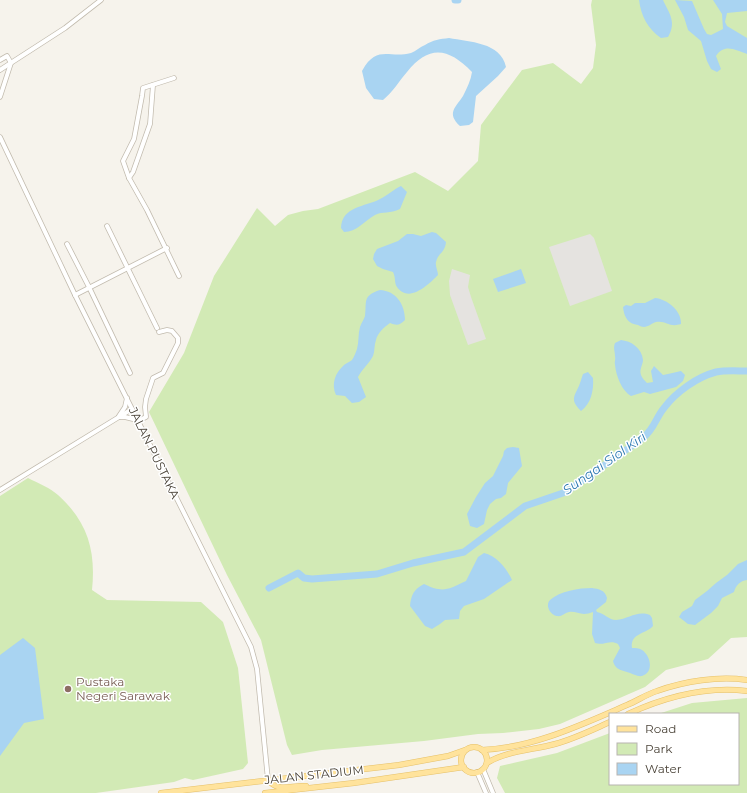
<svg xmlns="http://www.w3.org/2000/svg" width="747" height="793" font-family="Montserrat,sans-serif">
<rect width="100%" height="100%" fill="#f6f3ec"/>
<g fill="#d2eab5">
<path d="M 592,0 L 747,0 L 747,637 L 731,638 L 708,659 L 666,670 L 645,687 L 560,724 L 539,729 L 503,733 L 478,734 L 424,741 L 322,750 L 292,755 L 287,745 L 261,640 L 227,575 L 149,412 L 184,353 L 214,276 L 257,208 L 275,226 L 288,215 L 303,211 L 318,209 L 415,172 L 448,191 L 478,161 L 481,125 L 522,70 L 553,63 L 581,84 L 593,68 L 596,45 L 591,5 Z"/>
<path d="M 28,478 C 38,483 50,488 58,495 C 88,522 96,551 92,590 L 107,600 L 201,602 L 223,622 L 238,668 L 248,763 L 243,769 L 193,780 L 185,778 L 174,782 L 96,793 L 0,793 L 0,496 Z"/>
<path d="M 747,698 L 747,793 L 505,793 L 497,778 L 500,766 L 557,753 L 610,733 L 610,784 L 738,784 L 738,714 L 658,714 L 692,703 Z"/>
</g>
<g fill="#e5e3e0">
<path d="M 590,234 L 594,238 L 612,291 L 570,306 L 549,247 Z"/>
<path d="M 452,269 L 470,275 L 468,287 L 471,297 L 486,339 L 468,345 L 450,295 L 449,281 Z"/>
</g>
<g fill="#a9d4f2">
<path d="M 639,0 L 663,0 C 669,13 677,22 668,37 L 661,38 C 648,29 641,16 639,0 Z"/>
<path d="M 675,0 L 692,1 L 704,29 L 707,34 L 711,35 L 723,29 L 722,14 L 713,0 L 747,0 L 747,11 L 727,13 L 725,22 L 727,26 L 747,38 L 747,54 C 736,50 724,43 716,56 L 721,69 L 717,72 L 711,69 L 707,61 L 701,41 L 688,30 L 684,17 Z"/>
<path d="M 449,38 C 469,42 501,42 506,67 L 498,76 L 476,96 L 473,122 L 469,125 L 460,126 C 446,113 456,107 463,96 C 467,88 471,80 472,72 C 449,48 429,44 407,72 C 399,81 393,92 383,100 L 374,99 L 366,88 L 362,71 C 377,44 389,59 411,53 C 416,51 420,47 425,45 C 433,40 440,39 449,38 Z"/>
<path d="M 401,186 L 407,192 L 400,209 C 390,214 383,211 375,215 C 364,221 357,232 344,232 L 341,228 C 342,206 365,207 380,199 C 388,195 394,189 401,186 Z"/>
<path d="M 432,232 L 436,233 L 446,242 C 445,253 438,253 436,262 C 435,266 438,271 438,275 C 429,284 409,304 397,287 C 394,283 396,278 393,272 L 383,269 L 377,266 L 373,259 L 374,254 L 377,249 L 398,241 L 407,234 L 413,234 L 421,236 Z"/>
<path d="M 521,269 L 526,283 L 498,292 L 493,279 Z"/>
<path d="M 380,290 C 396,291 405,304 405,320 C 400,325 397,326 390,323 C 384,327 377,334 376,340 C 374,345 375,351 373,356 C 369,364 362,369 358,377 L 366,397 L 359,402 L 352,403 L 345,396 L 336,395 C 331,384 335,373 344,365 C 346,363 350,362 352,360 C 354,357 356,352 357,349 C 359,341 358,334 360,327 C 361,323 364,320 365,316 C 367,301 362,296 380,290 Z"/>
<path d="M 655,298 C 667,299 682,311 681,324 C 669,328 666,320 656,322 C 652,323 648,327 644,327 C 642,327 640,326 638,325 C 628,324 624,317 623,307 L 626,305 L 631,306 L 635,303 L 645,303 Z"/>
<path d="M 621,340 C 631,341 642,348 643,360 C 643,365 639,369 641,375 C 642,378 645,381 647,383 L 653,382 L 651,371 L 654,366 L 663,375 C 670,374 675,372 681,371 L 685,375 L 683,381 L 676,387 L 650,394 L 644,392 L 631,396 C 622,391 616,376 615,365 C 614,362 616,359 615,356 C 615,351 613,348 615,343 Z"/>
<path d="M 588,372 L 593,378 C 594,390 591,404 581,411 C 573,403 572,399 577,390 C 580,385 581,379 583,374 Z"/>
<path d="M 513,447 L 519,448 L 522,466 L 508,483 L 506,494 L 501,498 L 496,499 L 490,504 L 487,510 L 484,524 L 477,528 L 470,526 L 467,514 L 476,497 L 485,483 L 493,476 L 503,456 L 504,451 L 507,448 Z"/>
<path d="M 484,553 C 497,556 507,569 512,580 L 484,599 L 464,606 L 460,611 L 459,619 L 445,620 L 440,624 L 432,629 L 425,626 L 410,606 C 411,595 414,589 424,584 C 443,593 447,590 466,581 L 478,557 Z"/>
<path d="M 747,560 L 747,580 C 740,581 736,585 734,592 L 722,598 L 718,606 L 711,613 L 695,625 L 688,624 L 679,617 L 682,612 L 692,606 L 695,600 L 707,591 L 716,583 L 727,575 L 738,564 Z"/>
<path d="M 592,588 C 599,589 605,590 607,598 L 606,602 L 596,610 L 597,612 C 604,613 609,620 616,620 C 629,619 637,610 650,615 L 652,618 L 653,626 C 646,634 630,633 632,648 C 635,648 639,648 642,650 C 650,655 655,672 642,676 C 638,677 631,673 627,672 C 620,670 615,669 613,661 L 620,648 L 618,644 C 610,639 604,646 595,643 L 592,634 L 593,612 C 590,613 587,614 584,614 C 579,614 574,611 569,612 C 564,613 562,617 557,616 C 550,615 545,605 550,600 C 560,591 579,588 592,588 Z"/>
<path d="M 23,638 L 35,648 L 44,719 L 24,723 L 0,756 L 0,655 Z"/>
</g>
<g fill="none" stroke-linecap="round" stroke-linejoin="round">
<g stroke="#a9d4f2" stroke-width="7">
<path d="M 455,0 L 458,0"/>
<path d="M 269,588 L 298,573 L 304,578 L 312,579 L 377,574 L 413,563 L 464,552 L 525,506 L 566,492 L 643,438 C 655,428 655,419 664,408 C 676,392 697,377 716,372 C 726,370 737,371 747,371"/>
</g>
<g stroke="#c2bbae" stroke-width="5.5">
<g id="minor">
<path d="M 0,60 L 7,56 L 11,63 L 0,97"/>
<path d="M 0,70 L 65,28 L 101,0"/>
<path d="M 174,78 L 143,88 L 142,96 L 134,139 L 123,161 L 129,178 L 147,210 L 179,276"/>
<path d="M 0,137 L 75,295 L 251,647 L 257,669 L 268,780"/>
<path d="M 129,178 L 133,172 L 150,124 L 153,85"/>
<path d="M 107,226 L 157,328"/>
<path d="M 67,244 L 89,287 L 130,373"/>
<path d="M 75,295 L 167,248"/>
<path d="M 119,416 L 125,407 L 127,398"/>
<path d="M 120,417 L 125,417 L 137,420"/>
<path d="M 138,421 L 146,417 L 145,407 L 146,399 L 153,378 L 163,373 L 178,343 L 178,338 L 172,331 L 167,330 L 159,332"/>
<path d="M 0,490 L 132,409"/>
<path d="M 483,769 L 493,793"/>
<path d="M 477,772 L 486,793"/>
</g>
</g>
<g stroke="#e6c16a" stroke-width="6">
<g id="major">
<path d="M 628,714 C 665,697 705,686 747,691"/>
<circle cx="474" cy="760" r="13"/>
<path d="M 482,750 C 532,748 581,725 627,705 C 637,701 647,694 657,691 C 685,681 718,676 747,680"/>
<path d="M 487,763 C 505,751 534,750 555,744 C 574,739 592,730 610,722"/>
<path d="M 268,780 C 279,793 291,785 306,786"/>
<path d="M 161,793 L 399,765 L 448,756 L 465,750"/>
<path d="M 265,793 L 354,783 L 464,767"/>
</g>
</g>
<use href="#minor" stroke="#fff" stroke-width="4"/>
<use href="#major" stroke="#ffe39c" stroke-width="5"/>
</g>
<circle fill="#8d6e63" stroke="#fff" stroke-width="1.5" cx="68" cy="689" r="4"/>
<g text-anchor="middle" stroke-width="3" stroke-linejoin="round" paint-order="stroke">
<g font-size="12" fill="#4b4439" stroke="#fff">
<text transform="translate(154 453) rotate(64)" y="4">JALAN PUSTAKA</text>
<text transform="translate(314 775) rotate(-6)" y="4">JALAN STADIUM</text>
</g>
<g font-size="12" fill="#785e54" stroke="#fff" text-anchor="start">
<text x="76" y="686">Pustaka<tspan x="76" dy="14">Negeri Sarawak</tspan></text>
</g>
<g font-size="13" font-style="italic" fill="#2e7ab2" stroke="#fff">
<text transform="translate(604 463) rotate(-35)" y="5">Sungai Siol Kiri</text>
</g>
</g>
<rect x="609" y="713" width="130" height="72" fill="#ffffff" stroke="#b7b4b0"/>
<rect x="617" y="726" width="20" height="6" fill="#ffe39c" stroke="#b7b4b0"/>
<text x="645" y="733" font-size="12" fill="#4b4439">Road</text>
<rect x="617" y="743" width="20" height="12" fill="#d2eab5" stroke="#b7b4b0"/>
<text x="645" y="753" font-size="12" fill="#4b4439">Park</text>
<rect x="617" y="763" width="20" height="12" fill="#a9d4f2" stroke="#b7b4b0"/>
<text x="645" y="773" font-size="12" fill="#4b4439">Water</text>
</svg>
